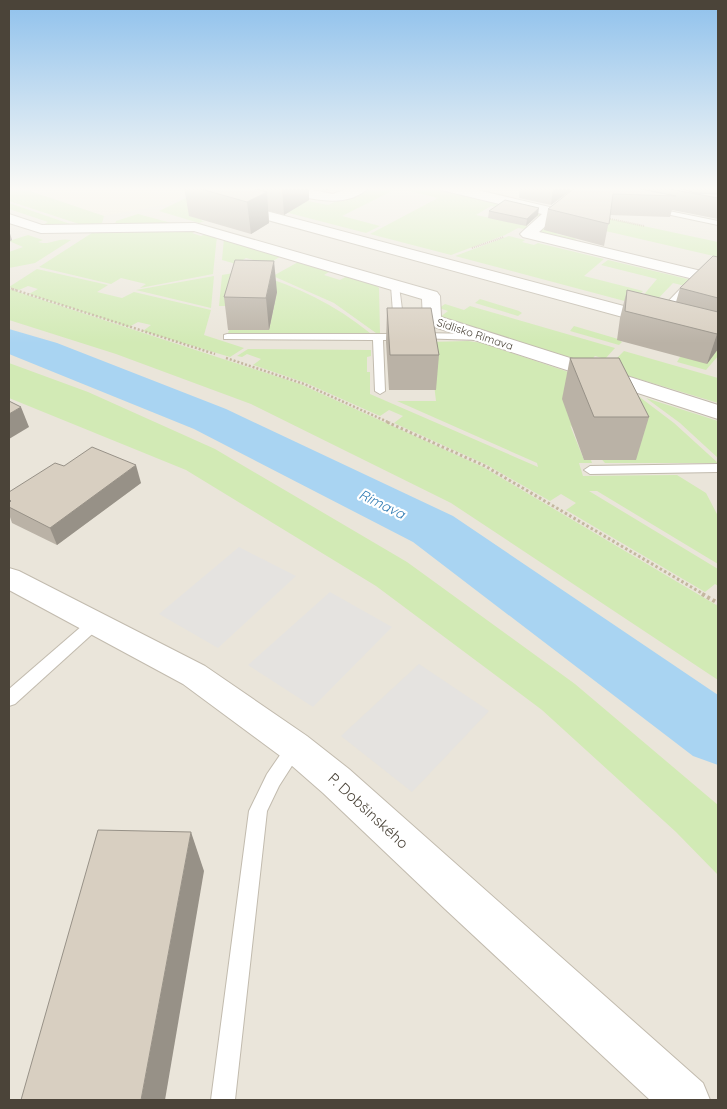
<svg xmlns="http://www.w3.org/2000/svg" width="727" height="1109" font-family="Quicksand,sans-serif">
<rect width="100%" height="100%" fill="#f6f3ec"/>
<rect fill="#eae5da" x="9" y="187" width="709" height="913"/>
<path fill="#efe8d6" d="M 18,187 L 200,187 L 168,204 L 104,216 Z"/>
<g fill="#d2eab5">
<path d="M 9,187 L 18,187 L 104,216 L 102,223 L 82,225 L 9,201 Z"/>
<path d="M 368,187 L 400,187 L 342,216 L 380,226 L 366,233 L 235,199 L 277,195 L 328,205 Z"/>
<path d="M 406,187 L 432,187 L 542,214 L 540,217 L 491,206 L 476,215 L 529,226 L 525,229 L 518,228 L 505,235 L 451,255 L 370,234 L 438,198 L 402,189 Z"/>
<path d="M 188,197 L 202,221 L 205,221 L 199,223 L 159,211 Z"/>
<path d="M 9,203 L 76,226 L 43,225 L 48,222 L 9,209 Z"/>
<path d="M 564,209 L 718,242 L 718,257 L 571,223 L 556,234 L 574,238 L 576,239 L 574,241 L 538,231 Z"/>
<path d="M 138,214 L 175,224 L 115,224 L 116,221 Z"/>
<path d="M 198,230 L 192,233 L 201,236 L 208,233 L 217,236 L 213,274 L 140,288 L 146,284 L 121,278 L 111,284 L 39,267 L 95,231 Z"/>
<path d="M 28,235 L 43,240 L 38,242 C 51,246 56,237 71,240 L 35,263 L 9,268 L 9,252 L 23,247 L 9,241 Z"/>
<path d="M 509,236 L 525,240 L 522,242 L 534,245 L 538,243 L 604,259 L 584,276 L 643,291 L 632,303 L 455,256 Z"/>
<path d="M 224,238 L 283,255 L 268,264 L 246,258 L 236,264 L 222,260 Z"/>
<path d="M 608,260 L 700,282 L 718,294 L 673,283 L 650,307 L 636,304 L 657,279 L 601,265 Z"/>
<path d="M 300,261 L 332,270 L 324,275 L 340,280 L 349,275 L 376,285 L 379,288 L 380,333 L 376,333 L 334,303 L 273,276 Z"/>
<path d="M 37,269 L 108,285 L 97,292 L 122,298 L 134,292 L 211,310 L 204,335 L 244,348 L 230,357 L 143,331 L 151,325 L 138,322 L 129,327 L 29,294 L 38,289 L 28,286 L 19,290 L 9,287 Z"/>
<path d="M 245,271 C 290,283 333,303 370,333 L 228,333 L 229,330 L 269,330 L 277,292 L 272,292 L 235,306 L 219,306 L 222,275 Z"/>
<path d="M 214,276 L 211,308 L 136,290 Z"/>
<path d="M 9,289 L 300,384 L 483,467 L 718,606 L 718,680 L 451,503 L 251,404 L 116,354 L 9,320 Z"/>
<path d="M 480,299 L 519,311 L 522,313 L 518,316 L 475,303 Z"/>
<path d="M 445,304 L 464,310 L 470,306 L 615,348 L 605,359 L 595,356 L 588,363 L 440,317 L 448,311 L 439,308 Z"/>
<path d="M 574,326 L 618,339 L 622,342 L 619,345 L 570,331 Z"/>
<path d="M 468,341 L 482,343 L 637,395 L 674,423 L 718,463 L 605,463 L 570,425 L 584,460 L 591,460 L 592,463 L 579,463 L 583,476 L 677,475 L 706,493 L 718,516 L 718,564 L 597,491 L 589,491 L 718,569 L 718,586 L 715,584 L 705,592 L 566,510 L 576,503 L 561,494 L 550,501 L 487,465 L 394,423 L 403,416 L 389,410 L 380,416 L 306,383 L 253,365 L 261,359 L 247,354 L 242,357 L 237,356 L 248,349 L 371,350 L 371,356 L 367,357 L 367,372 L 370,372 L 370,394 L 538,467 L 537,463 L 397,401 L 436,401 L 429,342 Z"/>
<path d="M 718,349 L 718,356 L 706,370 L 677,362 L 680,357 Z"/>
<path d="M 624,351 L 718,378 L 718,403 L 606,369 Z"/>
<path d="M 9,363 L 88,392 L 215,449 L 407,562 L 575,684 L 718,805 L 718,875 L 676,832 L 542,710 L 376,586 L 186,470 L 9,398 Z"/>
<path d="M 646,398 L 718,421 L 718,458 L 680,423 Z"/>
</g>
<g fill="#e5e3e0">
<path d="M 239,547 L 296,576 L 218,648 L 159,614 Z"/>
<path d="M 330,592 L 392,627 L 313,707 L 248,665 Z"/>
<path d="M 419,664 L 489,711 L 412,792 L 341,736 Z"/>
</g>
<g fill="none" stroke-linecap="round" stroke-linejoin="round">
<path fill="#a9d4f2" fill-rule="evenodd" d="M 9,329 L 57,343 L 226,409 L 453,516 L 718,695 L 718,765 L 693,756 L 413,542 L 194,429 L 9,354 Z"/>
<g stroke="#c2bbae" stroke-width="2">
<g id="lane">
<path d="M 654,208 L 718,221 L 718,225 L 652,211 L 652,209 Z"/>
<path d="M 395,283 L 399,286 L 404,325 L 399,328 L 394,325 L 391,286 Z"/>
<path d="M 686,285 L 689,286 L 689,290 L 664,316 L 658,316 L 658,312 L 683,286 Z"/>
<path d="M 417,333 L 481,334 L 486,337 L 481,340 L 414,338 L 414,334 Z"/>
<path d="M 227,334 L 400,334 L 405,337 L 400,340 L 383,340 L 385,391 L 380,394 L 375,391 L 373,340 L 224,339 L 224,335 Z"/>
<path d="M 718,464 L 718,472 L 590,474 L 584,470 L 590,466 Z"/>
<path d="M 95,617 L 100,619 L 103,623 L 100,627 L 15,704 L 9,706 L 9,689 L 90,619 Z"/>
<path d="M 295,739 L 301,742 L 304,747 L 279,786 L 267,811 L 235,1100 L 211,1100 L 249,811 L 267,774 L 289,742 Z"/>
</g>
</g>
<g stroke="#c2bbae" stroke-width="2">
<g id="street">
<path d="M 268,187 L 298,187 L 333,194 L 351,187 L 369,187 C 346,212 302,196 274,191 Z"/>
<path d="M 440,187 L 465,187 L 558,209 L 560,212 L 558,215 L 539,232 L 718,275 L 718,285 L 523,237 L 520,234 L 523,231 L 542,214 L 441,190 Z"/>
<path d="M 232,202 L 718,331 L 718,343 L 227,209 L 225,206 Z"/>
<path d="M 9,214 L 42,225 L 195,223 L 437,292 L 440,296 L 441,317 L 718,405 L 718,419 L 425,324 L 423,320 L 422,299 L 194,231 L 41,233 L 9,223 Z"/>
<path d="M 9,568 L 19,571 L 205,666 L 307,736 L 349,769 L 703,1083 L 710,1100 L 650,1100 L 445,909 L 323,793 L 283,758 L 183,684 L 9,590 Z"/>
</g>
</g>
<g stroke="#c4b79f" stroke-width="2" stroke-dasharray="1 1" stroke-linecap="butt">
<path d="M 393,187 L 396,190"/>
<path d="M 606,218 L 644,226"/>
<path d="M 472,248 L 504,237"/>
<path d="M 9,288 L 16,290"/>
</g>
<g stroke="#c4b79f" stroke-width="2.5" stroke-dasharray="2 2" stroke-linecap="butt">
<path d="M 12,289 L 215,354"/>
<path d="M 226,358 L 304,384 L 390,423"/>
</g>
<path stroke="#c4b79f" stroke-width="3" stroke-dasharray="2.5 2.5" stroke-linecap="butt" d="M 387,422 L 485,466 L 705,595"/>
<path stroke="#c4b79f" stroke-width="4" stroke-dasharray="3 3" stroke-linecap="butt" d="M 702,594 L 718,603"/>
<use href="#lane" fill="#fff" fill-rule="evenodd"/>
<use href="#street" fill="#fff" fill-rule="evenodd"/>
</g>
<g fill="#bab2a6">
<path d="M 184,187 L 309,187 L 309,200 L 284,215 L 268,211 L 269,223 L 251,234 L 189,216 Z"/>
<path d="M 310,187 L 331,187 L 326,191 Z"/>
<path d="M 520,187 L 718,187 L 718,219 L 672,210 L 670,217 L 610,215 L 604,246 L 544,230 L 548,209 L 572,190 L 551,205 L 519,198 Z"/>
<path d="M 489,211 L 538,215 L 526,226 L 488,218 Z"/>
<path d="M 718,257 L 718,349 L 707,364 L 617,340 L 620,318 L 627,290 L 676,302 L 680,288 Z"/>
<path d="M 277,292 L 269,330 L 228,330 L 224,297 Z"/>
<path d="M 387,308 L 439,355 L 436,390 L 389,390 L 386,342 Z"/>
<path d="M 570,358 L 649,417 L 636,460 L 584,460 L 562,399 Z"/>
<path d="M 64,466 L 141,483 L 57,545 L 12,523 L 9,514 L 9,492 Z"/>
</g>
<g fill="#979187">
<path d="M 282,187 L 309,187 L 309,200 L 284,215 Z"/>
<path d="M 326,187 L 331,187 L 326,191 Z"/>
<path d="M 553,187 L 571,187 L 571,190 L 551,205 Z"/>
<path d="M 267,192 L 269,223 L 251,234 L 247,202 Z"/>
<path d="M 539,208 L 538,215 L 526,226 L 527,219 Z"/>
<path d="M 9,230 L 12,240 L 9,242 Z"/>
<path d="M 274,261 L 277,292 L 269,330 L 266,298 Z"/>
<path d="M 718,332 L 718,349 L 707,364 L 717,334 Z"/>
<path d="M 21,407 L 29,427 L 9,439 L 9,414 Z"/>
<path d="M 136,465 L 141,483 L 57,545 L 50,528 Z"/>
<path d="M 191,832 L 204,871 L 165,1100 L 141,1100 Z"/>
</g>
<g fill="#d8cfc1" stroke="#979187">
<path d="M 194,187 L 249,187 L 267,192 L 247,202 Z"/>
<path d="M 576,187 L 630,187 L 676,196 L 613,194 L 609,224 L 548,209 Z"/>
<path d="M 659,187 L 676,187 L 695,193 L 718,194 L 718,198 Z"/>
<path d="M 505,200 L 539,208 L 527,219 L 489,211 Z"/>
<path d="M 713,256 L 718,257 L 718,298 L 680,288 Z"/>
<path d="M 235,260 L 274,261 L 266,298 L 224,297 Z"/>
<path d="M 627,290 L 718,312 L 718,332 L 717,334 L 625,311 Z"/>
<path d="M 387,308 L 431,308 L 439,355 L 390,355 Z"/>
<path d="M 570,358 L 619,358 L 649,417 L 594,417 Z"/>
<path d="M 9,401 L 21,407 L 9,414 Z"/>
<path d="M 92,447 L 136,465 L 50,528 L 9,507 L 9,503 L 11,501 L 9,499 L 9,492 L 55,463 L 64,466 Z"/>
<path d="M 98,830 L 191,832 L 141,1100 L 21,1100 Z"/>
</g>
<linearGradient id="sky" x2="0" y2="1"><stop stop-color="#8fc1ec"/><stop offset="0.55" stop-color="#fbfaf6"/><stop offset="1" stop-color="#fbfaf6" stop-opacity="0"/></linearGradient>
<rect width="727" height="343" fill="url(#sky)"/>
<g text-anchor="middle" stroke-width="4.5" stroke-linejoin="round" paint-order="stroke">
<g font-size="11" fill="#4b4439" stroke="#fff">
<text transform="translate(475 334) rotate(18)" y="4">Sídlisko Rimava</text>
</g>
<g font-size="14" font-style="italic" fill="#2e7ab2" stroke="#fff">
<text transform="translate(382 504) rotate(26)" y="5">Rimava</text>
</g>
<g font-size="15" fill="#4b4439" stroke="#fff">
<text transform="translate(368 811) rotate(43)" y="5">P. Dobšinského</text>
</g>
</g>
<rect width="727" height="1109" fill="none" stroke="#4b4439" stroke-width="20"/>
</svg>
